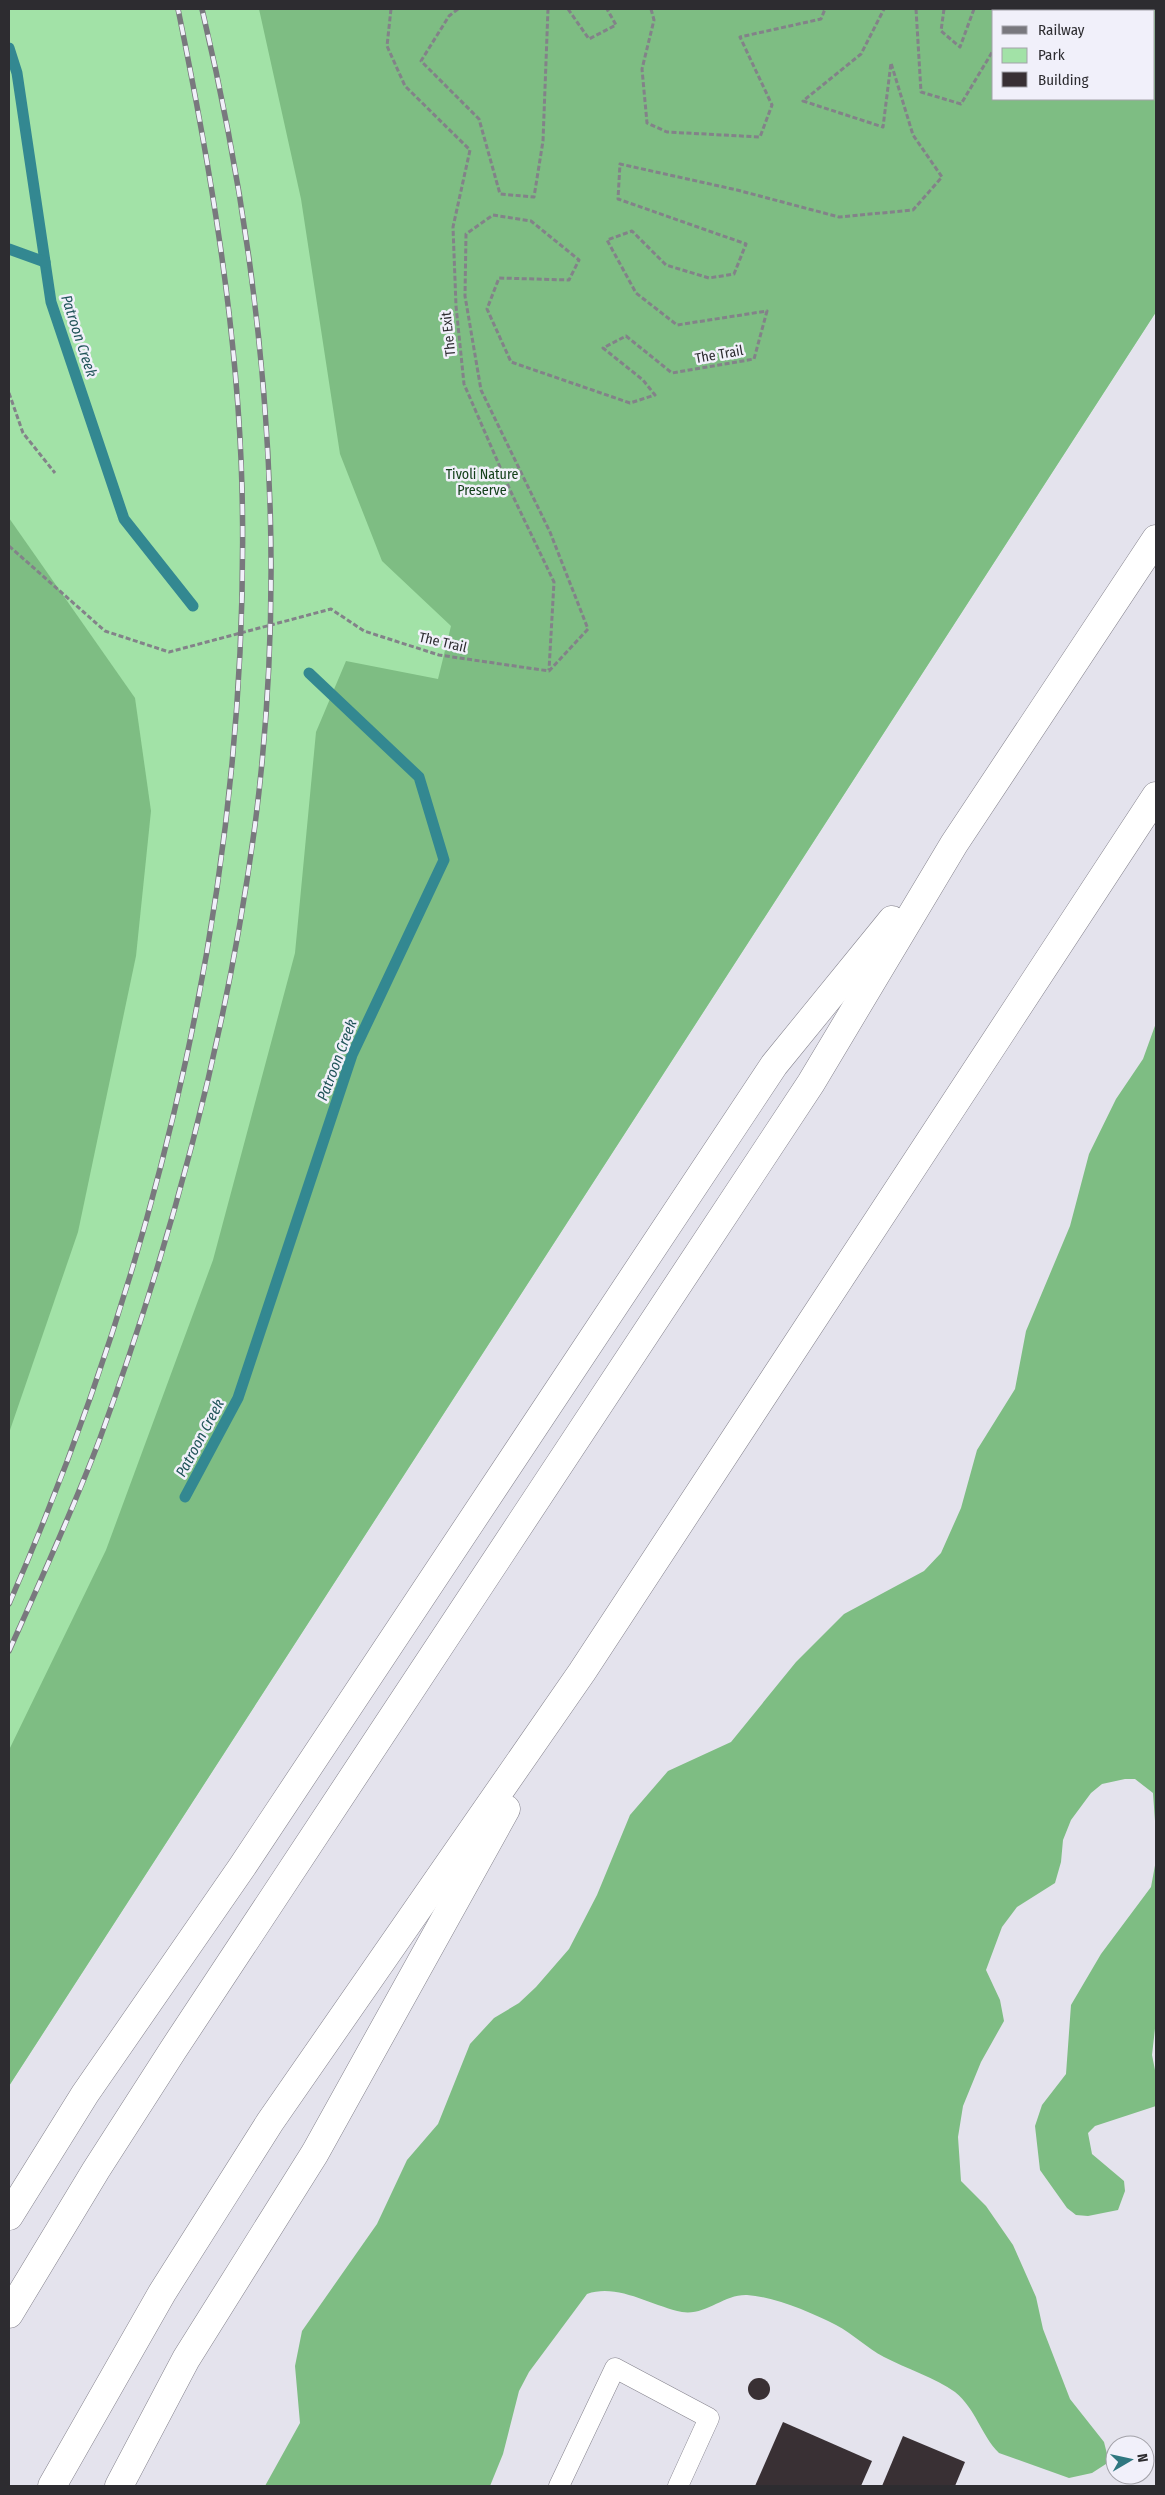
<svg xmlns="http://www.w3.org/2000/svg" width="1165" height="2495" font-family="'Fira Sans Condensed',sans-serif">
<rect width="100%" height="100%" fill="#e4e3ed"/>
<path fill="#a2e2a7" fill-rule="evenodd" d="M 9,9 L 1156,9 L 1156,312 L 9,2086 ZM 994,11 L 1154,11 L 1154,99 L 994,99 Z"/>
<g fill="#7ebd83" fill-rule="evenodd">
<path d="M 259,9 L 1156,9 L 1156,312 L 9,2086 L 9,1750 L 106,1550 L 213,1260 L 295,953 L 316,732 L 346,661 L 438,679 L 451,626 L 382,561 L 340,454 L 301,199 ZM 994,11 L 1154,11 L 1154,99 L 994,99 Z"/>
<path d="M 9,518 L 135,698 L 151,811 L 136,956 L 78,1232 L 9,1433 Z"/>
<path d="M 1156,1023 L 1156,1835 L 1153,1793 L 1135,1779 L 1125,1779 L 1102,1784 L 1091,1793 L 1071,1820 L 1063,1840 L 1061,1862 L 1055,1883 L 1017,1907 L 1002,1927 L 986,1970 L 1000,2000 L 1004,2021 L 981,2062 L 963,2106 L 958,2137 L 961,2181 L 986,2206 L 1013,2245 L 1036,2297 L 1043,2329 L 1070,2399 L 1104,2442 L 1109,2462 L 1092,2473 L 1069,2478 L 999,2453 C 981,2435 976,2409 955,2392 C 936,2378 905,2368 884,2357 C 867,2348 853,2334 836,2325 C 810,2312 776,2297 747,2295 C 724,2294 705,2316 682,2312 C 651,2306 618,2283 587,2294 L 529,2372 L 519,2391 L 503,2454 L 490,2486 L 265,2486 L 300,2423 L 295,2366 L 302,2331 L 377,2224 L 407,2160 L 438,2124 L 470,2044 L 494,2018 L 519,2003 L 536,1987 L 569,1949 L 597,1895 L 630,1815 L 668,1771 L 731,1742 L 796,1662 L 844,1614 L 924,1571 L 941,1553 L 961,1508 L 977,1450 L 1015,1389 L 1026,1331 L 1070,1226 L 1089,1154 L 1116,1099 L 1143,1059 Z"/>
<path d="M 1156,1860 L 1156,2020 L 1152,2055 L 1156,2075 L 1156,2106 L 1095,2126 L 1088,2133 L 1092,2154 L 1124,2181 L 1125,2191 L 1118,2210 L 1088,2216 L 1076,2215 L 1067,2208 L 1040,2170 L 1035,2126 L 1042,2105 L 1066,2074 L 1071,2005 L 1101,1954 L 1151,1887 Z"/>
</g>
<g fill="none" stroke-linecap="round" stroke-linejoin="round">
<g stroke="#338891" stroke-width="11">
<path d="M 9,48 L 17,73 L 51,302 L 124,519 L 193,606"/>
<path d="M 9,249 L 45,262"/>
<path d="M 185,1497 L 238,1398 L 352,1055 L 444,860 L 419,777 L 309,673"/>
</g>
</g>
<g fill="#393034">
<circle cx="759" cy="2389" r="11"/>
<path d="M 783,2422 L 872,2461 L 861,2486 L 755,2486 Z"/>
<path d="M 903,2436 L 965,2462 L 955,2486 L 882,2486 Z"/>
</g>
<g fill="none" stroke-linecap="round" stroke-linejoin="round">
<g stroke="#84828c" stroke-width="21">
<path id="service" d="M 559,2486 L 615,2368 L 709,2418 L 678,2486"/>
</g>
<g stroke="#84828c" stroke-width="29">
<g id="motorway">
<path d="M 9,2216 L 85,2094 L 242,1867 L 774,1065 L 892,920"/>
<path d="M 9,2314 L 96,2170 L 173,2050 L 811,1083 L 954,844 L 1156,539"/>
<path d="M 52,2486 L 162,2293 L 270,2122 L 582,1672 L 1156,796"/>
<path d="M 119,2486 L 186,2359 L 315,2153 L 506,1809"/>
</g>
</g>
<g stroke="#838289" stroke-width="3" stroke-dasharray="5 2.5" stroke-linecap="butt">
<path d="M 391,9 L 387,46 L 405,86 L 470,150 L 453,227 L 456,306 L 464,384 L 510,490 L 554,582 L 549,670"/>
<path d="M 458,9 L 449,16 L 421,61 L 479,119 L 500,194 L 534,197 L 543,141 L 548,9"/>
<path d="M 568,9 L 589,39 L 616,25 L 607,9"/>
<path d="M 651,9 L 654,20 L 642,69 L 647,123 L 667,132 L 760,137 L 772,105 L 740,37 L 821,19 L 825,9"/>
<path d="M 916,9 L 921,92 L 961,104 L 994,49"/>
<path d="M 944,9 L 941,31 L 960,47 L 974,9"/>
<path d="M 1016,11 L 1017,9"/>
<path d="M 9,393 L 23,433 L 55,473"/>
<path d="M 9,546 L 105,631 L 169,652 L 331,609 L 364,631 L 439,655 L 549,671 L 588,629 L 550,532 L 481,390 L 465,296 L 466,234 L 493,215 L 531,221 L 579,260 L 569,280 L 499,278 L 487,309 L 511,362 L 630,403 L 655,395 L 643,380 L 603,348 L 626,336 L 672,373 L 754,359 L 767,311 L 677,325 L 636,293 L 607,240 L 632,231 L 666,265 L 709,278 L 734,274 L 746,244 L 618,199 L 620,164 L 737,190 L 839,217 L 913,210 L 942,177 L 913,135 L 891,63 L 883,127 L 803,101 L 861,54 L 884,9"/>
</g>
<use href="#service" stroke="#fff" stroke-width="20"/>
<use href="#motorway" stroke="#fff" stroke-width="28"/>
<g stroke="#79787e" stroke-width="5.5">
<g id="rail">
<path d="M 9,1604 C 162,1254 251,871 242,488 C 238,329 210,165 178,9"/>
<path d="M 9,1651 C 40,1582 72,1512 99,1441 C 172,1242 227,1035 255,825 C 290,553 265,275 202,9"/>
</g>
</g>
<use href="#rail" stroke="#f1f0fa" stroke-width="4" stroke-dasharray="11" stroke-linecap="butt"/>
</g>
<g text-anchor="middle" stroke-width="5" stroke-linejoin="round" paint-order="stroke">
<g font-size="14" fill="#2d2c30" stroke="#f1f0fa">
<text transform="translate(448 334) rotate(-96)" y="5">The Exit</text>
<text transform="translate(719 354) rotate(-10)" y="5">The Trail</text>
<text transform="translate(443 642) rotate(13)" y="5">The Trail</text>
</g>
<g font-size="14" fill="#14411b" stroke="#f1f0fa">
<text x="482" y="479">Tivoli Nature<tspan x="482" dy="16">Preserve</tspan></text>
</g>
<g font-size="15" font-style="italic" fill="#215459" stroke="#f1f0fa">
<text transform="translate(79 336) rotate(72)" y="5">Patroon Creek</text>
<text transform="translate(337 1060) rotate(-69)" y="5">Patroon Creek</text>
<text transform="translate(200 1438) rotate(-62)" y="5">Patroon Creek</text>
</g>
</g>
<rect width="1165" height="2495" fill="none" stroke="#2d2c30" stroke-width="20"/>
<rect x="992" y="10" width="162" height="90" fill="#f1f0fa" stroke="#a3a2a9"/>
<rect x="1002" y="26" width="25" height="8" fill="#79787e" stroke="#a3a2a9"/>
<text x="1038" y="35" font-size="15" fill="#2d2c30">Railway</text>
<rect x="1002" y="48" width="25" height="15" fill="#a2e2a7" stroke="#a3a2a9"/>
<text x="1038" y="60" font-size="15" fill="#2d2c30">Park</text>
<rect x="1002" y="72" width="25" height="15" fill="#393034" stroke="#a3a2a9"/>
<text x="1038" y="85" font-size="15" fill="#2d2c30">Building</text>
<g transform="translate(1130 2460) rotate(81)"><circle r="24" fill="#f1f0fa" stroke="#a3a2a9"/>
<path d="M0-4L9 19L0 12L-9 19Z" fill="#2f7780"/>
<text y="-8" font-size="14" font-weight="bold" text-anchor="middle" fill="#2d2c30">N</text>
</g>
</svg>
